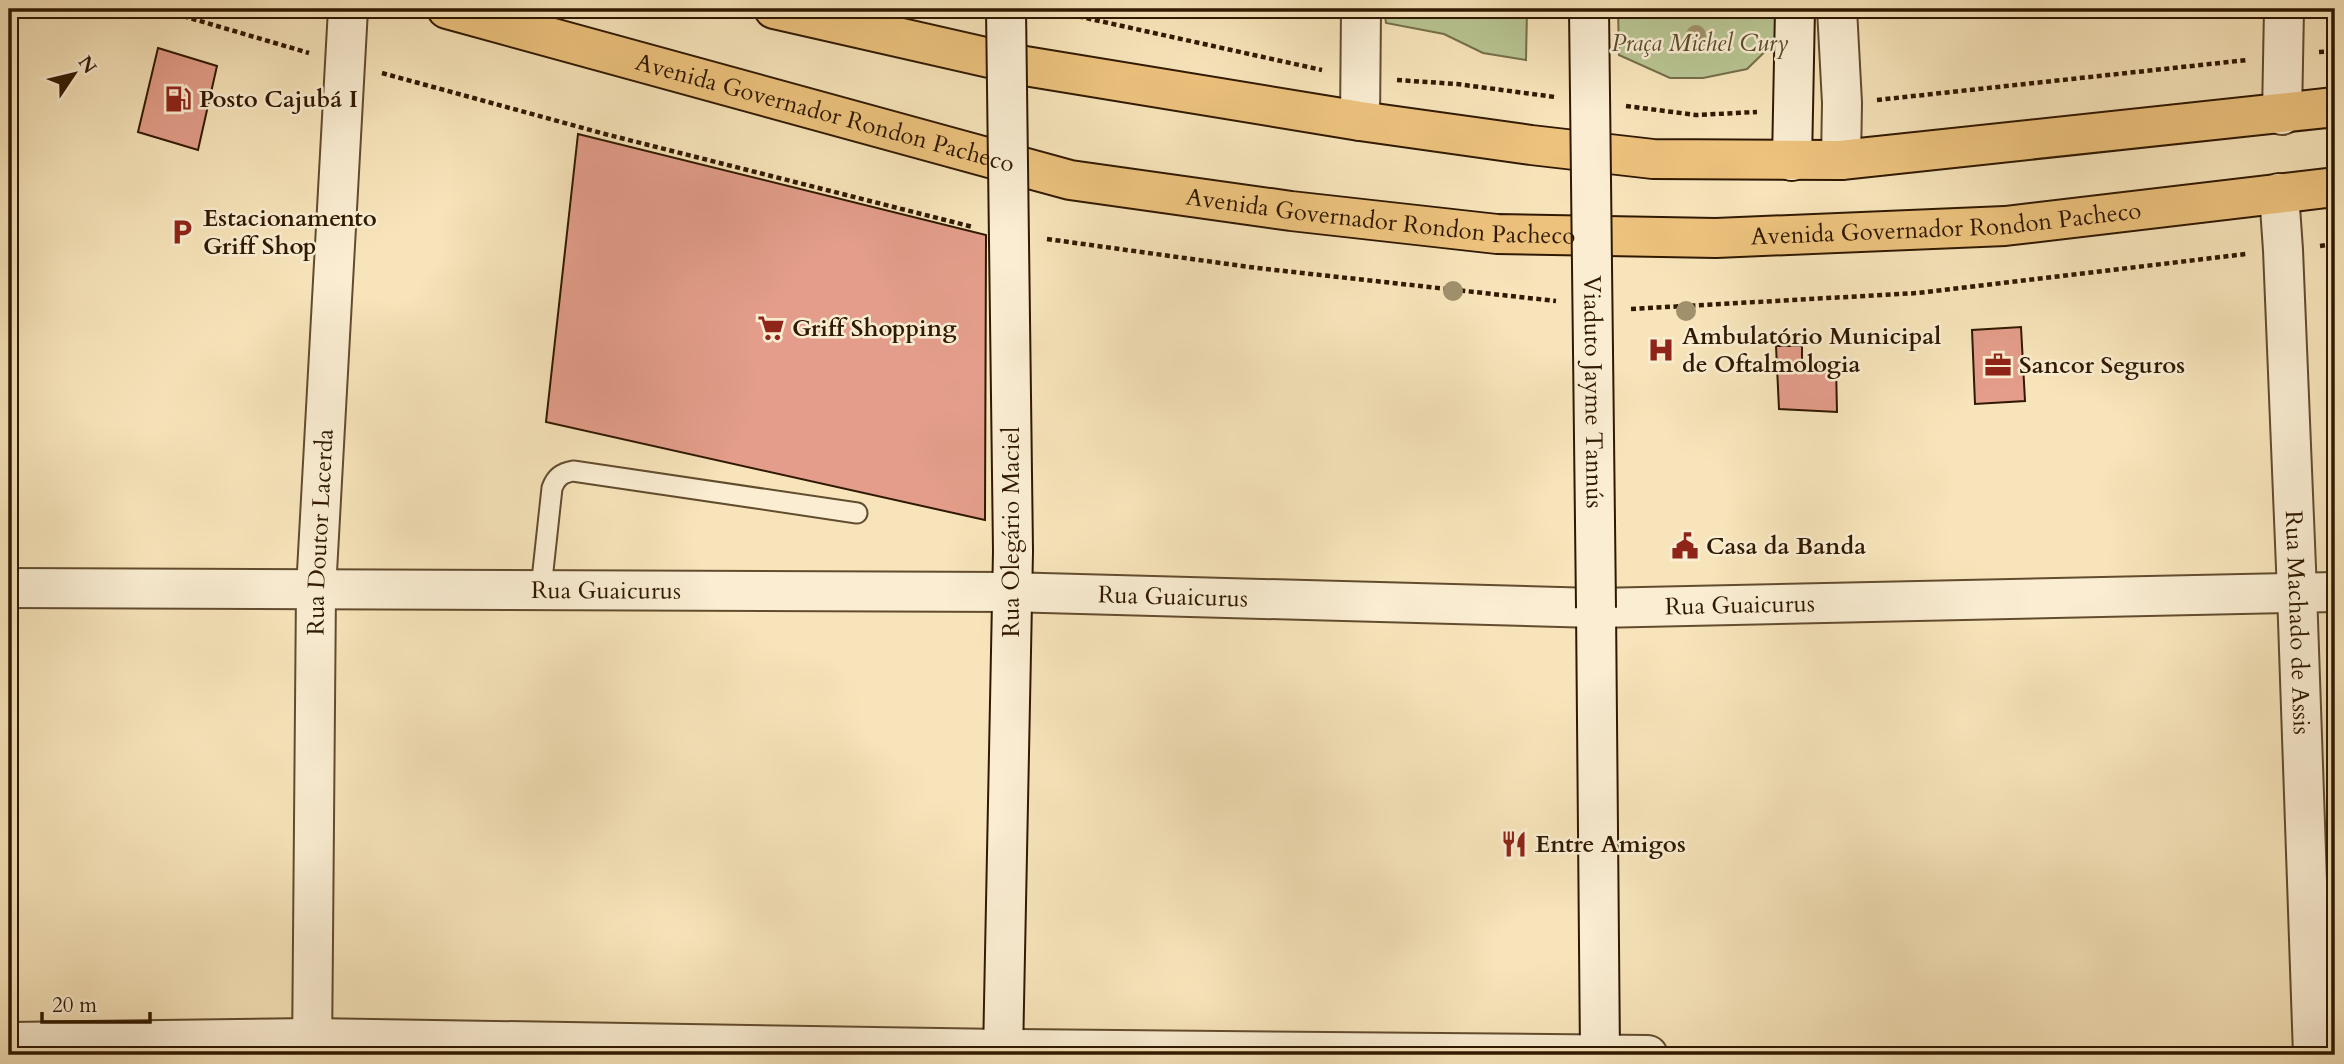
<svg xmlns="http://www.w3.org/2000/svg" width="2344" height="1064" font-family="Cardo,serif">
<rect width="100%" height="100%" fill="#f7e4ba"/>
<filter id="stains"><feTurbulence type="fractalNoise" baseFrequency=".00286" numOctaves="4"/><feColorMatrix values="0 0 0 0 .2 0 0 0 0 .09 0 0 0 0 .02 0 0 0 .5 -.17"/></filter>
<radialGradient id="worn" r=".72"><stop offset=".6" stop-color="#630" stop-opacity="0"/><stop offset="1" stop-color="#630" stop-opacity=".3"/></radialGradient>
<g fill="#b8c593" stroke="#746f4a" stroke-width="2">
<path d="M 1384,9 L 1527,9 L 1526,60 L 1483,53 L 1444,34 L 1386,23 Z"/>
<path d="M 1618,9 L 1783,9 L 1777,40 L 1747,69 L 1703,78 L 1670,78 L 1619,55 Z"/>
</g>
<g fill="#e39d8a" stroke="#301900" stroke-width="2">
<path d="M 158,48 L 217,66 L 198,150 L 138,132 Z"/>
<path d="M 578,134 L 986,235 L 985,520 L 546,422 Z"/>
<path d="M 2021,327 L 2025,401 L 1975,404 L 1972,330 Z"/>
<path d="M 1776,346 L 1802,346 L 1802,366 L 1836,365 L 1837,412 L 1779,409 Z"/>
</g>
<g fill="none" stroke-linecap="round" stroke-linejoin="round">
<g stroke="#624c2e" stroke-width="23">
<path id="lane" d="M 541,589 L 552,488 C 556,477 562,473 573,471 L 857,513"/>
</g>
<g stroke="#624c2e" stroke-width="42">
<g id="street">
<path d="M 1837,9 L 1842,103 L 1841,160"/>
<path d="M 2282,115 L 2284,9"/>
<path d="M 1360,121 L 1361,9"/>
<path id="s1" d="M 2279,193 L 2283,250 L 2297,592 L 2313,1055"/>
<path id="s2" d="M 9,588 L 1011,592 L 1596,608 L 2335,592"/>
<path d="M 9,1042 L 312,1038 L 1003,1049 L 1648,1055"/>
<path id="s3" d="M 312,1055 L 316,590 L 348,9"/>
</g>
</g>
<g stroke="#301900" stroke-width="42">
<g id="secondary">
<path d="M 1792,161 L 1795,9"/>
<path d="M 1596,608 L 1600,1055"/>
<path d="M 1003,1055 L 1013,551"/>
</g>
</g>
<g stroke="#301900" stroke-width="42">
<g id="primary">
<path id="s4" d="M 447,9 L 1070,180 L 1291,211 L 1497,234 L 1716,238 L 2005,226 L 2335,187"/>
<path d="M 774,9 L 1025,66 L 1360,121 L 1531,145 L 1653,159 L 1841,160 L 2335,107"/>
</g>
</g>
<g stroke="#301900" stroke-width="4.5" stroke-dasharray="5 3.5" stroke-linecap="butt">
<path d="M 159,9 L 309,53"/>
<path d="M 1045,9 L 1322,70"/>
<path d="M 2319,52 L 2335,51"/>
<path d="M 382,73 L 605,134 L 973,227"/>
<path d="M 1397,80 L 1457,84 L 1555,97"/>
<path d="M 1877,100 L 2247,60"/>
<path d="M 1626,106 L 1696,115 L 1757,112"/>
<path d="M 1047,239 L 1257,268 L 1556,301"/>
<path d="M 2320,246 L 2335,244"/>
<path d="M 1631,309 L 1918,293 L 2246,254"/>
</g>
<use href="#lane" stroke="#faedd2" stroke-width="19"/>
<use href="#street" stroke="#faedd2" stroke-width="38"/>
<use href="#secondary" stroke="#faedd2" stroke-width="38"/>
<use href="#primary" stroke="#ecc27d" stroke-width="38"/>
<g stroke="#301900" stroke-width="42" stroke-linecap="butt">
<g id="secondary-bridge">
<path d="M 1006,9 L 1013,551"/>
<path id="s5" d="M 1589,9 L 1596,608"/>
</g>
</g>
<use href="#secondary-bridge" stroke="#faedd2" stroke-width="38"/>
</g>
<g fill="#a0916c">
<circle cx="1696" cy="35" r="10"/>
<circle cx="1453" cy="291" r="10"/>
<circle cx="1686" cy="311" r="10"/>
</g>
<defs>
<g id="fuel-bare" transform="scale(2.1)"><path d="M-5.5-6h7V0h2V4h1.3V-2.5L3-4.5l.8-.8L6-3V5H2.5V1h-1V6h-7ZM-4.2-4.7v3.2H.2V-4.7Z" fill="#8f2418" stroke="#faedd2" stroke-width="2.5" paint-order="stroke"/></g>
<g id="parking-bare" transform="scale(2.1)"><path d="M-3.5-5.5H1a3.5 3.5 0 0 1 0 7H-1V5.5H-3.5ZM-1-3.4V-.6H.8a1.4 1.4 0 0 0 0-2.8Z" fill="#8f2418" stroke="#faedd2" stroke-width="2.5" paint-order="stroke"/></g>
<g id="supermarket-bare" transform="scale(2.1)"><path d="M-6-5.5h2.5l.6 2H6L4.5 2H-2.5L-4.4-4H-6ZM-1.5 3.2a1.3 1.3 0 1 0 .1 0ZM3 3.2a1.3 1.3 0 1 0 .1 0Z" fill="#8f2418" stroke="#faedd2" stroke-width="2.5" paint-order="stroke"/></g>
<g id="hospital-bare" transform="scale(2.1)"><path d="M-5-5h3v3.5h4V-5h3V5h-3V1.5h-4V5h-3Z" fill="#8f2418" stroke="#faedd2" stroke-width="2.5" paint-order="stroke"/></g>
<g id="office-bare" transform="scale(2.1)"><path d="M-6-3h4V-5.5h4V-3h4V5H-6ZM-1-4.5V-3h2v-1.5ZM-6 0V1H6V0Z" fill="#8f2418" stroke="#faedd2" stroke-width="2.5" paint-order="stroke"/></g>
<g id="civic-bare" transform="scale(2.1)"><path d="M-.6-6.5H3V-4.5H.6V-3L4-1V1h2V6H-6V1h2V-1L-.6-3ZM-1.2 2.5V6h2.4V2.5Z" fill="#8f2418" stroke="#faedd2" stroke-width="2.5" paint-order="stroke"/></g>
<g id="restaurant-bare" transform="scale(2.1)"><path d="M-5-6h1v4h1v-4h1v4h1v-4h1v5L-1.5 .5V6h-2V.5L-5-1ZM5-6V6H3V1.5H1.5Q1.5-4 5-6Z" fill="#8f2418" stroke="#faedd2" stroke-width="2.5" paint-order="stroke"/></g>
</defs>
<g fill-rule="evenodd">
<use href="#fuel-bare" x="178" y="99"/>
<use href="#parking-bare" x="182" y="232"/>
<use href="#supermarket-bare" x="771" y="328"/>
<use href="#hospital-bare" x="1661" y="350"/>
<use href="#office-bare" x="1998" y="365"/>
<use href="#civic-bare" x="1685" y="546"/>
<use href="#restaurant-bare" x="1514" y="844"/>
</g>
<g text-anchor="middle" stroke-width="5" stroke-linejoin="round" paint-order="stroke">
<g font-size="24" font-style="italic" fill="#594d2c" stroke="#faedd2">
<text x="1700" y="51">Praça Michel Cury</text>
</g>
<g font-size="24" font-weight="bold" fill="#301900" stroke="#faedd2" text-anchor="start">
<text x="199" y="107">Posto Cajubá I</text>
<text x="203" y="226">Estacionamento<tspan x="203" dy="28">Griff Shop</tspan></text>
<text x="792" y="336">Griff Shopping</text>
<text x="1682" y="344">Ambulatório Municipal<tspan x="1682" dy="28">de Oftalmologia</tspan></text>
<text x="2019" y="373">Sancor Seguros</text>
<text x="1706" y="554">Casa da Banda</text>
<text x="1535" y="852">Entre Amigos</text>
</g>
<g font-size="24" fill="#301900" stroke="#faedd2">
<text dy="8" stroke="none"><textPath href="#s4" startOffset="392">Avenida Governador Rondon Pacheco</textPath></text>
<text dy="8" stroke="none"><textPath href="#s4" startOffset="959">Avenida Governador Rondon Pacheco</textPath></text>
<text dy="8" stroke="none"><textPath href="#s4" startOffset="1526">Avenida Governador Rondon Pacheco</textPath></text>
<text dy="8" stroke="none"><textPath href="#s5" startOffset="383">Viaduto Jayme Tannús</textPath></text>
<text dy="8" stroke="none"><textPath href="#s3" startOffset="523">Rua Doutor Lacerda</textPath></text>
<text transform="translate(1011 532) rotate(-90)" y="8">Rua Olegário Maciel</text>
<text dy="8" stroke="none"><textPath href="#s2" startOffset="597">Rua Guaicurus</textPath></text>
<text dy="8" stroke="none"><textPath href="#s2" startOffset="1164">Rua Guaicurus</textPath></text>
<text dy="8" stroke="none"><textPath href="#s2" startOffset="1731">Rua Guaicurus</textPath></text>
<text dy="8" stroke="none"><textPath href="#s1" startOffset="430">Rua Machado de Assis</textPath></text>
</g>
</g>
<rect width="2344" height="1064" fill="none" stroke="#f7e4ba" stroke-width="35"/>
<rect x="10" y="10" width="2323" height="1043" fill="none" stroke="#301900" stroke-width="3.5"/>
<rect x="18" y="18" width="2309" height="1029" fill="none" stroke="#301900" stroke-width="2"/>
<g transform="translate(74 74) rotate(55)" stroke="#faedd2" stroke-width="5" paint-order="stroke">
<path d="M0-5L12 26L0 18L-12 26Z" fill="#301900"/>
<text y="-10" font-size="19" font-weight="bold" text-anchor="middle" fill="#301900">N</text>
</g>
<path d="M42 1012v10h108v-10" fill="none" stroke="#301900" stroke-width="3.5"/>
<text x="52" y="1012" font-size="21" fill="#301900" stroke="#faedd2" stroke-width="5" paint-order="stroke">20 m</text>
<rect width="100%" height="100%" filter="url(#stains)"/>
<rect width="100%" height="100%" fill="url(#worn)"/>
</svg>
